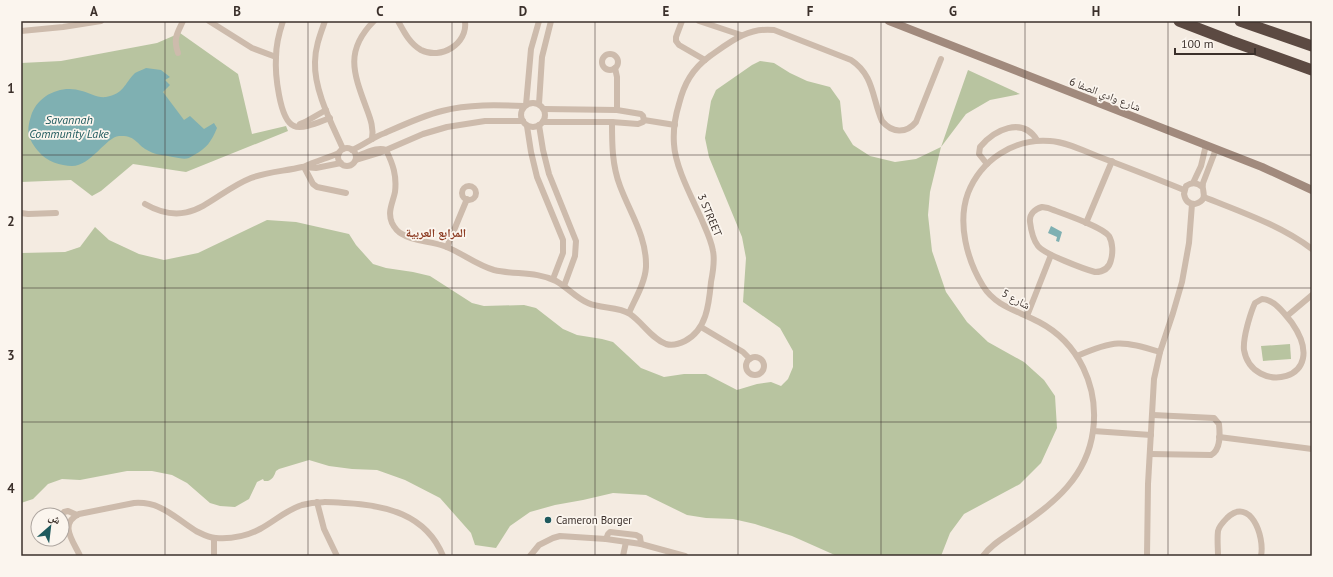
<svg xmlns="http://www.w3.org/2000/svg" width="1333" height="577" font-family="'PT Sans','Noto Naskh Arabic',sans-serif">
<rect width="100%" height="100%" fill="#f4ebe1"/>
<g fill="#b8c4a0">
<path d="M 180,33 L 238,74 L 252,134 L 286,126 L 288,131 L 186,172 L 133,164 L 101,191 L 92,196 L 71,180 L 21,182 L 21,63 L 61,61 L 157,43 Z"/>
<path d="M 760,61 L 774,63 L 790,73 L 807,81 L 830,87 L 840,101 L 843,129 L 853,145 L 870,156 L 895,162 L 916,159 L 941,147 L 968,70 L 1020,94 L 990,100 L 966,114 L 941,147 L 930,192 L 928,215 L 932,251 L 946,292 L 967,322 L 988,342 L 1024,362 L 1044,380 L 1055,396 L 1057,428 L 1041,463 L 1020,484 L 964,514 L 950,533 L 941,556 L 837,556 L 792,536 L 755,524 L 733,519 L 706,518 L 687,515 L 646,495 L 613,493 L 583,500 L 555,505 L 530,512 L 510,526 L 496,548 L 475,545 L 471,533 L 440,498 L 405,480 L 377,470 L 352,469 L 329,466 L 309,460 L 279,469 L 276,471 C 274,476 273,479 268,481 L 264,481 L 263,479 L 257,482 L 249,499 L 235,507 L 220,506 L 210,503 L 187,483 L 172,475 L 152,471 L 127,471 L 80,480 L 62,479 L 48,484 L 33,499 L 21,503 L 21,253 L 65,252 L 80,247 L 95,227 L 109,240 L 139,254 L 164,260 L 198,253 L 267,220 L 296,222 L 349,234 L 356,245 L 373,264 L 386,268 L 413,272 L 430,276 L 472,303 L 484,306 L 524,305 L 536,308 L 563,329 L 577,335 L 602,339 L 613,342 L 641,368 L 664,377 L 684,374 L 706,374 L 737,390 L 757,384 L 771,382 L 781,386 L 788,379 L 793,367 L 793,351 L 780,328 L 743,302 L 746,258 L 742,237 L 709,157 L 705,138 L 711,101 L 716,90 L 752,65 Z"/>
<path d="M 1290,344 L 1291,359 L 1263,361 L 1261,346 Z"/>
</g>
<g fill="#7fb0b2">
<path d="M 146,68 L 161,70 L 170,77 L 165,80 L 170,85 L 163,92 L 184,120 L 190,116 L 204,129 L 214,123 L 217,128 C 211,142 207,148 194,155 C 194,155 189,158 189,158 C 183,160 174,157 168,156 C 161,155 153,154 147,150 C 136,144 136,135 119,136 C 106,137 91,166 72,166 C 61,166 46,161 39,152 C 28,139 26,132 31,116 C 37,95 62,84 82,91 C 90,93 97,98 106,97 C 124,94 124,84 135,73 C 138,71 143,70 146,68 Z"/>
<path d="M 1051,226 L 1062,232 L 1059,242 L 1056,241 L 1057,237 L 1048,233 Z"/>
</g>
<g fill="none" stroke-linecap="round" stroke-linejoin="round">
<g stroke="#cdbbac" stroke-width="6">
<path d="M 209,21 L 252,48 L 276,57"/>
<path d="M 283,21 C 279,33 276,45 276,57 C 275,72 279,120 294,126 C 303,130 321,121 330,118"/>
<path d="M 325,21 C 320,35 315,48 315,62 C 314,91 332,124 343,149"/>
<path d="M 398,21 C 404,32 410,44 421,50 C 441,60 468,44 465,21"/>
<path d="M 682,21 L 676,37 L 676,41 L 679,45 L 705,60"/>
<path d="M 699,21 L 741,35"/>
<path d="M 21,31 L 63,27 L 101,21"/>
<path d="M 178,53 C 173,38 177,34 183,21"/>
<circle cx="610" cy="62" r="8"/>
<path d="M 615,68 L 617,77 L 617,110"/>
<circle cx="533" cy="115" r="12"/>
<path d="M 539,104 L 542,57 L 551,21"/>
<path d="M 526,105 L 531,49 L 539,21"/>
<path d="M 644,120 L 675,125"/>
<path d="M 543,122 L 612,122 L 638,124 L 643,122 C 644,119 644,116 641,114 L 617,110 L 544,109"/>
<path d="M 612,122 C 612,144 612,165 620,186 C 630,213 647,237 646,267 C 645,283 635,299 629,313"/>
<path d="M 300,124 L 305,122 L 326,110"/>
<path d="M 539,125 L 543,150 L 549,174 L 576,241 L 575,256 L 564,286"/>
<path d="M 527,126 L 531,152 L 537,177 L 563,240 L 563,253 L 553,279"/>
<path d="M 372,139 C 374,127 370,118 366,107 C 353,72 345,50 374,21"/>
<circle cx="347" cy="157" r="9"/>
<path d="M 352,150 C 364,145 373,137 385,133 C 403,125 422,116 442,111 C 469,104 497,105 524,106"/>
<path d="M 356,156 C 365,154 377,146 386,150 C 393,164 397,176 395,192 C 393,202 387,212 392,223 C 394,227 398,232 402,234 C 414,242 431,241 444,246 C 461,252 476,265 494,270 C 515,275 536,271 556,281 C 567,287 576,298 588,303 C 601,309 618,306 630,314 C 642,322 652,339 666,344 C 673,346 679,344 685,341 C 707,330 709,303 711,282 C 713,272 715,261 713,251 C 711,239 705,228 701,218 C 691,196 675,166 674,144 C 673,131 675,117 679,104 C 684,84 692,69 710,56 C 730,42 748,27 774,30 L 851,60 C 874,75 872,98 882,121 C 892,133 906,134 916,122 L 941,59"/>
<path d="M 356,160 L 379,153 L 423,134 L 447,127 L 485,121 L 523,121"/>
<path d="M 987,164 L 979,154 L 980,147 C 994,130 1022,116 1037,140"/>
<path d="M 304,167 L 313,184 L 317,187 L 346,193"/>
<path d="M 304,167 L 316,168 L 341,163"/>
<path d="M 1193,183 L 1201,166 L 1206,145"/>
<circle cx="469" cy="193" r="7"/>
<path d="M 1202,187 C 1197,182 1192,182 1186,186 L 1184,194 C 1185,200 1188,204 1195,204 C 1210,199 1201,192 1203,183 L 1216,149"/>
<path d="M 1204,197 C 1241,212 1280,225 1312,249"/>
<path d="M 145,204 C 192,231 211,194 251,178 C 267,172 285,171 302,167 C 305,167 307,165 310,164 C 320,160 330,157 339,153"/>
<path d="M 1042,207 L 1048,208 C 1061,213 1101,226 1109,236 C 1113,243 1113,253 1111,260 C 1109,269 1103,272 1095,272 C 1084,269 1044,254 1038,246 C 1034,241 1031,230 1030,222 C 1029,214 1035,209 1042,207 Z"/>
<path d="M 21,213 L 28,214 L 56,213"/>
<path d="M 1086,223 L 1112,161"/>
<path d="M 447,247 L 467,199"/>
<path d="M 1262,299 C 1274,299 1285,314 1292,323 C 1333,382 1252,396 1244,350 C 1243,341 1246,331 1248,323 C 1250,316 1252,309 1255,303 Z"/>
<path d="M 1027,316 L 1051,255"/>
<path d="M 1287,316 L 1312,295"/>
<path d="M 701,327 L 743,352 L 750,359"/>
<path d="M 1077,356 C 1114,340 1122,340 1160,352"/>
<circle cx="755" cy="366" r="9"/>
<path d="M 1093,431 L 1151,435"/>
<path d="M 1219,437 L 1312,449"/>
<path d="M 1150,454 L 1211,455 C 1221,450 1220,434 1219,424 L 1214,418 L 1153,415"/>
<path d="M 317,502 L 324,529 L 337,556"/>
<path d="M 61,515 L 64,512 L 68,511 L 77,515"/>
<path d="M 214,538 L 214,556"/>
<path d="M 606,539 L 608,534 L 610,532 L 636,535 L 640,537 L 641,544"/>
<path d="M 80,556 C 74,542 58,524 79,514 L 134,503 C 161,501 175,518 196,531 C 202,534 209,538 216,538 C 231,539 247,536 260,529 C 275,521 286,510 302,505 C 316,501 330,502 345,503 C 385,505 426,514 443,556"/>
<path d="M 530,556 L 539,545 L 553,538 L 560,536 L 606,539 L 641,544 L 685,556"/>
<path d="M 623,556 L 626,542"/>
<path d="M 983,556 C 992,543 1007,536 1019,527 C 1055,503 1087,476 1093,431 C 1099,387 1079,343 1039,322 C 1019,311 996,307 983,286 C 967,260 957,223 968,193 C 981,160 1014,138 1050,141 C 1066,142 1082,150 1097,156 C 1126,167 1155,178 1184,190"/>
<path d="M 1147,556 L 1148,484 L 1154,379 L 1160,352 L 1173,313 L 1182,282 L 1189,243 L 1192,204"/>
<path d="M 1218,556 C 1218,548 1217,539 1218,531 C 1219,526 1223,522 1227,518 C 1250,496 1265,536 1261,556"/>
</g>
<path stroke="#a18a7d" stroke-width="8" d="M 889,21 L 1262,167 L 1312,190"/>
<g stroke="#5c4a42" stroke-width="11">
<path d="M 1179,21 L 1231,41 L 1312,70"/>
<path d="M 1240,21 L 1312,46"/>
</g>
</g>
<path fill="none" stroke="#3b302b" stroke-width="1" stroke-opacity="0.55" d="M 165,21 L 165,556M 308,21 L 308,556M 452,21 L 452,556M 595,21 L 595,556M 738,21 L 738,556M 881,21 L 881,556M 1025,21 L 1025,556M 1168,21 L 1168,556M 21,155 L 1312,155M 21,288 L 1312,288M 21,422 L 1312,422"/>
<circle fill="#1f5a5e" stroke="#fbf5ee" stroke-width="1.5" cx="548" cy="520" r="4"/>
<g text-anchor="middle" stroke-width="3.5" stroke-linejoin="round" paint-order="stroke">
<g font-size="11" fill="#3b302b" stroke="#fbf5ee">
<text transform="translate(1105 94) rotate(21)" y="4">شارع وادي الصفا 6</text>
<text transform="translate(710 215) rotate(67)" y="4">3 STREET</text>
<text transform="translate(1016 299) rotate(28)" y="4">شارع 5</text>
</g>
<g font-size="11" fill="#3b302b" stroke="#fbf5ee" text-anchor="start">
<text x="556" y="524">Cameron Borger</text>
</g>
<g font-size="12" font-style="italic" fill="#1f5a5e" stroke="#fbf5ee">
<text x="69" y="124">Savannah<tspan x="69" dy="14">Community Lake</tspan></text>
</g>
<g font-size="12" font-weight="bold" fill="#8c3b22" stroke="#fbf5ee">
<text x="436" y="237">المرابع العربية</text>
</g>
</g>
<rect width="1333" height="577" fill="none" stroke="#fbf5ee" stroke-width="44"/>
<g transform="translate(50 527) rotate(28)"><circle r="19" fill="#fbf5ee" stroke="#aea6a0"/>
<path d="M0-3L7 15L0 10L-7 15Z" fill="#1f5a5e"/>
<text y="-6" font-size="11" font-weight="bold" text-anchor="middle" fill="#3b302b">ش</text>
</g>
<path d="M1175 48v6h80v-6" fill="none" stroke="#3b302b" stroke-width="2"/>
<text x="1181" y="48" font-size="12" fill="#3b302b" stroke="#fbf5ee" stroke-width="3" paint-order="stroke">100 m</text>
<rect x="22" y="22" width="1289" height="533" fill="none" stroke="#3b302b" stroke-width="1.5"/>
<g font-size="13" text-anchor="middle" font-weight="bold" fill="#3b302b">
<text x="94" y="16">A</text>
<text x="237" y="16">B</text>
<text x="380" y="16">C</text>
<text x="523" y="16">D</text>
<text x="666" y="16">E</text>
<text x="810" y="16">F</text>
<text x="953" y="16">G</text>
<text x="1096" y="16">H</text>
<text x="1239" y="16">I</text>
<text x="11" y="93">1</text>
<text x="11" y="226">2</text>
<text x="11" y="360">3</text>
<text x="11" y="493">4</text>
</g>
</svg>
